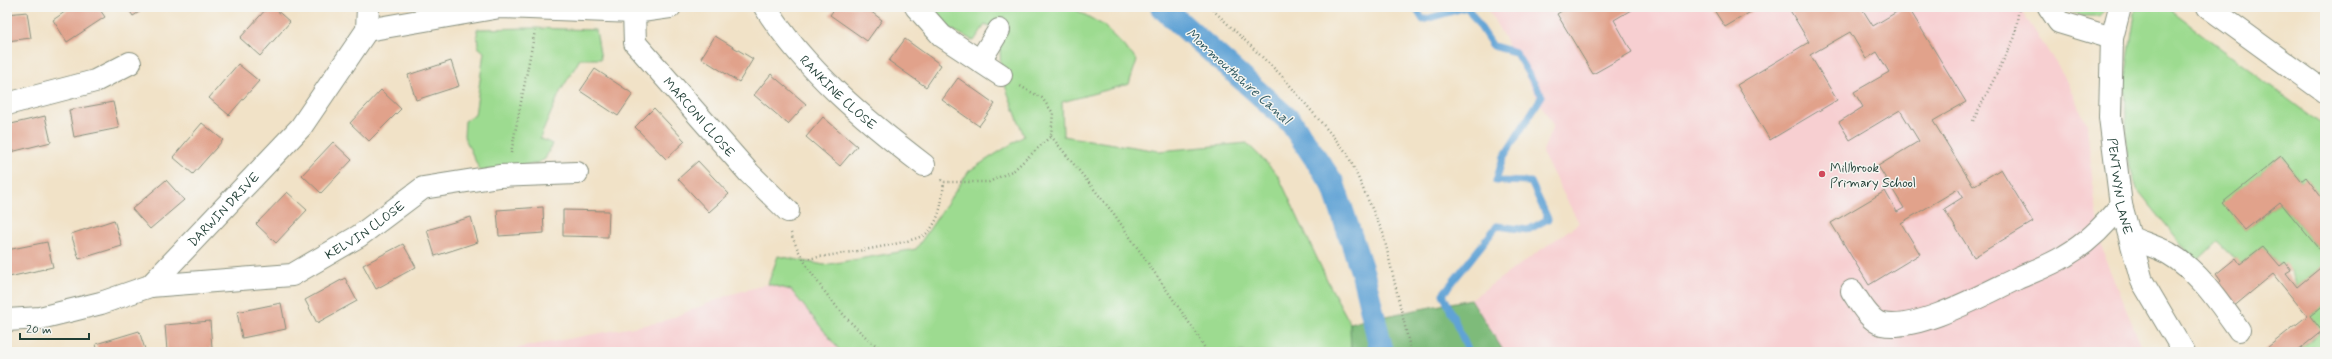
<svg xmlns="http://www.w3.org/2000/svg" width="2332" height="359" font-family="Mynerve,sans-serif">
<rect width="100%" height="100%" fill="#f6f6f2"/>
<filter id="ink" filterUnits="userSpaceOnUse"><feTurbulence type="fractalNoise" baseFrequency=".025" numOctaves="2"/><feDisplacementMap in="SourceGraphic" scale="8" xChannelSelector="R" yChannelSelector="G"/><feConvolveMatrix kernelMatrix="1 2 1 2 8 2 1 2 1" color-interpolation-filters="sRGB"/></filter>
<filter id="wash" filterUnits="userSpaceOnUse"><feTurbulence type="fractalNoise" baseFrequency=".012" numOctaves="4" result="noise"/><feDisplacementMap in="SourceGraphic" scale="16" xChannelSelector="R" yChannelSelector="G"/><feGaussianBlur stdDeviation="0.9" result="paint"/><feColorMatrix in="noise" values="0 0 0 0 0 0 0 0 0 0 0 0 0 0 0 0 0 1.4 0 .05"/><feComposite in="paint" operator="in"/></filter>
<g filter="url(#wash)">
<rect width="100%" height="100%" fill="#f1e2c7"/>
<g fill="#f7cfd1">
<path d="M 1487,7 L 2019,7 L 2063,74 L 2087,124 L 2094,195 L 2105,259 L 2144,352 L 1504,352 L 1471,299 L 1579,223 L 1542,153 L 1553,126 Z"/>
<path d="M 768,284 L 791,290 L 841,352 L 495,352 L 661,322 L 732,294 Z"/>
</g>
<g fill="#9ddb90" stroke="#5e8c62">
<path d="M 931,7 L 1071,7 L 1103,25 L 1137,60 L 1129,84 L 1062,102 L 1063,136 L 1159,151 L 1247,143 L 1278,175 L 1330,286 L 1350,323 L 1351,352 L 841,352 L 791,290 L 768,284 L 778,256 L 824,265 L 916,249 L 969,171 L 1024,136 L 1001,75 L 999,30 L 985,25 L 974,41 L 949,28 Z"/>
<path d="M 2060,7 L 2108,7 L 2099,16 L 2082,16 Z"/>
<path d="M 2136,7 L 2166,7 L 2325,127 L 2325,202 L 2306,178 L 2301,181 L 2281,156 L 2223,203 L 2245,230 L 2280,202 L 2322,253 L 2325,250 L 2325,264 L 2297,287 L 2291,270 L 2280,266 L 2263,246 L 2240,264 L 2217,242 L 2196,262 L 2137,189 L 2127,157 L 2125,79 Z"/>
<path d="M 533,28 L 596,30 L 601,59 L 580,59 L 560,92 L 540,138 L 552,144 L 545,159 L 535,164 L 480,171 L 464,136 L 465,121 L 475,115 L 484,52 L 478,47 L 477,29 Z"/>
<path d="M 2325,304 L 2325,352 L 2296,352 L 2322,332 L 2310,316 Z"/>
</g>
<path fill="#7ebb7a" stroke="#4e7c57" d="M 1471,299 L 1504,352 L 1351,352 L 1350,323 Z"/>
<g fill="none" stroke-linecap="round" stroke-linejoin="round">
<path stroke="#61a3d5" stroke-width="7" d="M 1415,7 L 1423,20 L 1467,7 L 1493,46 L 1515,52 L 1542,96 L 1503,158 L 1496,181 L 1531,182 L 1548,219 L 1528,230 L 1497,226 L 1443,294 L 1469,352"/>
<path stroke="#61a3d5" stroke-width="24" d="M 1162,7 L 1291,122 L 1333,184 L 1363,274 L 1382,352"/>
</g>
<g id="blocks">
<g fill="#e1a28b">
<path d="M 72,7 L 98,7 L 105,17 L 67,42 L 53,20 Z"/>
<path d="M 127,7 L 147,7 L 133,16 Z"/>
<path d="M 268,7 L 273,7 L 290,22 L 260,56 L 240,38 Z"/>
<path d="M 836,7 L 865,7 L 882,20 L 867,41 L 830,15 Z"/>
<path d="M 1568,7 L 1636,7 L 1614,20 L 1632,52 L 1593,74 L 1557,14 Z"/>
<path d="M 1712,7 L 1759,7 L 1725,27 Z"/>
<path d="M 1788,7 L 1861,7 L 1873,26 L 1905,7 L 1908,7 L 1966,102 L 1933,121 L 1973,186 L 2001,169 L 2033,222 L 1974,257 L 1944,209 L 1963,197 L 1958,189 L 1901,223 L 1920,254 L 1869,285 L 1831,223 L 1885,191 L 1897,212 L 1904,208 L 1878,166 L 1919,141 L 1900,110 L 1850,140 L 1839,122 L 1863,107 L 1854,92 L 1889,72 L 1877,52 L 1866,59 L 1850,32 L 1810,55 L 1837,100 L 1770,140 L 1737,85 L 1809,42 Z"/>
<path d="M 27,12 L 31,38 L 7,41 L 7,14 Z"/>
<path d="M 715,36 L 753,59 L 739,82 L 701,58 Z"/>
<path d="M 905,39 L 941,65 L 926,87 L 889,61 Z"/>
<path d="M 451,61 L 459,86 L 416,100 L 408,75 Z"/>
<path d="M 238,64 L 259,81 L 229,115 L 209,98 Z"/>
<path d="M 595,69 L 633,94 L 618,116 L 580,91 Z"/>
<path d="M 771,74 L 806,104 L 788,124 L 754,95 Z"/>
<path d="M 958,78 L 995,104 L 979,126 L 942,100 Z"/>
<path d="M 381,90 L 401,109 L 369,141 L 350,123 Z"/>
<path d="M 113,102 L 119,128 L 74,137 L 69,110 Z"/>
<path d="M 654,108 L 685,141 L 666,159 L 635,127 Z"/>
<path d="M 45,116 L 51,142 L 7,153 L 7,125 Z"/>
<path d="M 823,117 L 857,146 L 840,166 L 806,137 Z"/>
<path d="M 202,123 L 223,140 L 193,174 L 173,157 Z"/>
<path d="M 333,142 L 352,160 L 321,193 L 302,175 Z"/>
<path d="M 2281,156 L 2301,181 L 2306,177 L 2325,202 L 2325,250 L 2322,253 L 2280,202 L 2245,230 L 2222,203 Z"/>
<path d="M 698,161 L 729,194 L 709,212 L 678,179 Z"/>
<path d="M 166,180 L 184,200 L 150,229 L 132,209 Z"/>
<path d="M 287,192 L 307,210 L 276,243 L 256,224 Z"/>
<path d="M 543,207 L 544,233 L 499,236 L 497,210 Z"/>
<path d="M 563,210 L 609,211 L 608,237 L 563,236 Z"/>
<path d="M 471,217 L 478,242 L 435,256 L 427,230 Z"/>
<path d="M 114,220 L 122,246 L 79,259 L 71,234 Z"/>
<path d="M 47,242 L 53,267 L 9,277 L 7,250 Z"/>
<path d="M 403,244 L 416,267 L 376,289 L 363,265 Z"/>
<path d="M 2263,246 L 2280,266 L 2285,262 L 2291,270 L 2286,273 L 2297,287 L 2325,264 L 2325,304 L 2310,316 L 2322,331 L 2296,352 L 2263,351 L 2307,316 L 2273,274 L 2232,308 L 2215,287 L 2221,281 L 2216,274 L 2236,258 L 2240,264 Z"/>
<path d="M 345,278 L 357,301 L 317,323 L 305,300 Z"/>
<path d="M 281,303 L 286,329 L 242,338 L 237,312 Z"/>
<path d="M 210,321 L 212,348 L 167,351 L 165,325 Z"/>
<path d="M 139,331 L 146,352 L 98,352 L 96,344 Z"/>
</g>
</g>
</g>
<g filter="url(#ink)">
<use href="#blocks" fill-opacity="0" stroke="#88907e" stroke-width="1"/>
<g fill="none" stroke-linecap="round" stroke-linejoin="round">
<g stroke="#88907e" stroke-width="24">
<g id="minor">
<path id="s1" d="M 765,7 C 805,70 865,120 924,165"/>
<path d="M 916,7 L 942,36 L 1001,75"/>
<path d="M 2049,7 L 2059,22 L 2112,38"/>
<path id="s2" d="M 2120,7 L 2112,38 L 2110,117 L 2121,205 L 2142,281 L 2184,352"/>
<path d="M 2208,7 L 2325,92"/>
<path id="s3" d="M 634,12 L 635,43 L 749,173 L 788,211"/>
<path d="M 367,30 L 500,7 L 634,12 L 670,7"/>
<path d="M 980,61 L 999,30"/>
<path d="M 7,104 L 95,81 L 130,63"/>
<path d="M 2131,238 C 2143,243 2157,247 2168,253 C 2199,271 2219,302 2239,330"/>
<path id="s4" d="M 150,286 L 292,275 L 359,236 L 423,188 L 499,176 L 577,173"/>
<path d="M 1852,291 C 1859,301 1869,321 1882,324 C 1917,332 1986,293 2018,278 C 2034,271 2051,265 2065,256 C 2086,244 2106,224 2121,205"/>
<path id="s5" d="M 7,320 L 40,318 L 101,303 L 150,286 L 301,127 L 367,30 L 368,7"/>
</g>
</g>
<g stroke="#88907e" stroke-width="2.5" stroke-dasharray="1 3" stroke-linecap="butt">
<path d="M 1210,7 L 1282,76 L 1347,153 L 1383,233 L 1411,352"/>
<path d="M 1973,121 L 2015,37 L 2019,7"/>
<path d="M 1051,136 L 1114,214 L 1197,334 L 1207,352"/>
<path d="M 511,153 L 535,31"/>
<path d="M 941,180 L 944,182 L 989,182 L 1014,170 L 1051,136 L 1053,113 L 1042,98 L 1020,86"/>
<path d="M 791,233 C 803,270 853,333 886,352"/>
<path d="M 805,259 C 825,256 916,244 927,233 C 941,219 942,200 944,182"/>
</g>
<use href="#minor" stroke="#fff" stroke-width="22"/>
</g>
</g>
<circle fill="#d1495b" stroke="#f6f6f2" stroke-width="1.5" cx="1822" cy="174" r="4"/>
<g text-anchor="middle" stroke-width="3" stroke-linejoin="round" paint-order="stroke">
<g font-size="13" fill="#1f3d34" stroke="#f6f6f2">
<text dy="5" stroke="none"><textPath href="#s1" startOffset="113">RANKINE CLOSE</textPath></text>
<text dy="5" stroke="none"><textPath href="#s3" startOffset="129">MARCONI CLOSE</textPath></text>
<text dy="5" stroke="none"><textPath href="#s2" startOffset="181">PENTWYN LANE</textPath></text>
<text dy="5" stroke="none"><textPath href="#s5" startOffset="254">DARWIN DRIVE</textPath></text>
<text dy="5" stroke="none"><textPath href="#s4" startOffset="228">KELVIN CLOSE</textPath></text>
</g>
<g font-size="13" fill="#1f3d34" stroke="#f6f6f2" text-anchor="start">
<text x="1830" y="172">Millbrook<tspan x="1830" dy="15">Primary School</tspan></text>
</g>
<g font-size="14" font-style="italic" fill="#335c64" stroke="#f6f6f2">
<text transform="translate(1239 76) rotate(42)" y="5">Monmouthshire Canal</text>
</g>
</g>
<rect width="2332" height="359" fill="none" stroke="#f6f6f2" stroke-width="24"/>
<path d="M20 333v6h69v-6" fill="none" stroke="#1f3d34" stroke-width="2"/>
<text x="26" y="333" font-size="12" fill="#1f3d34" stroke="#f6f6f2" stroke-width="3" paint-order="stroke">20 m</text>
</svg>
